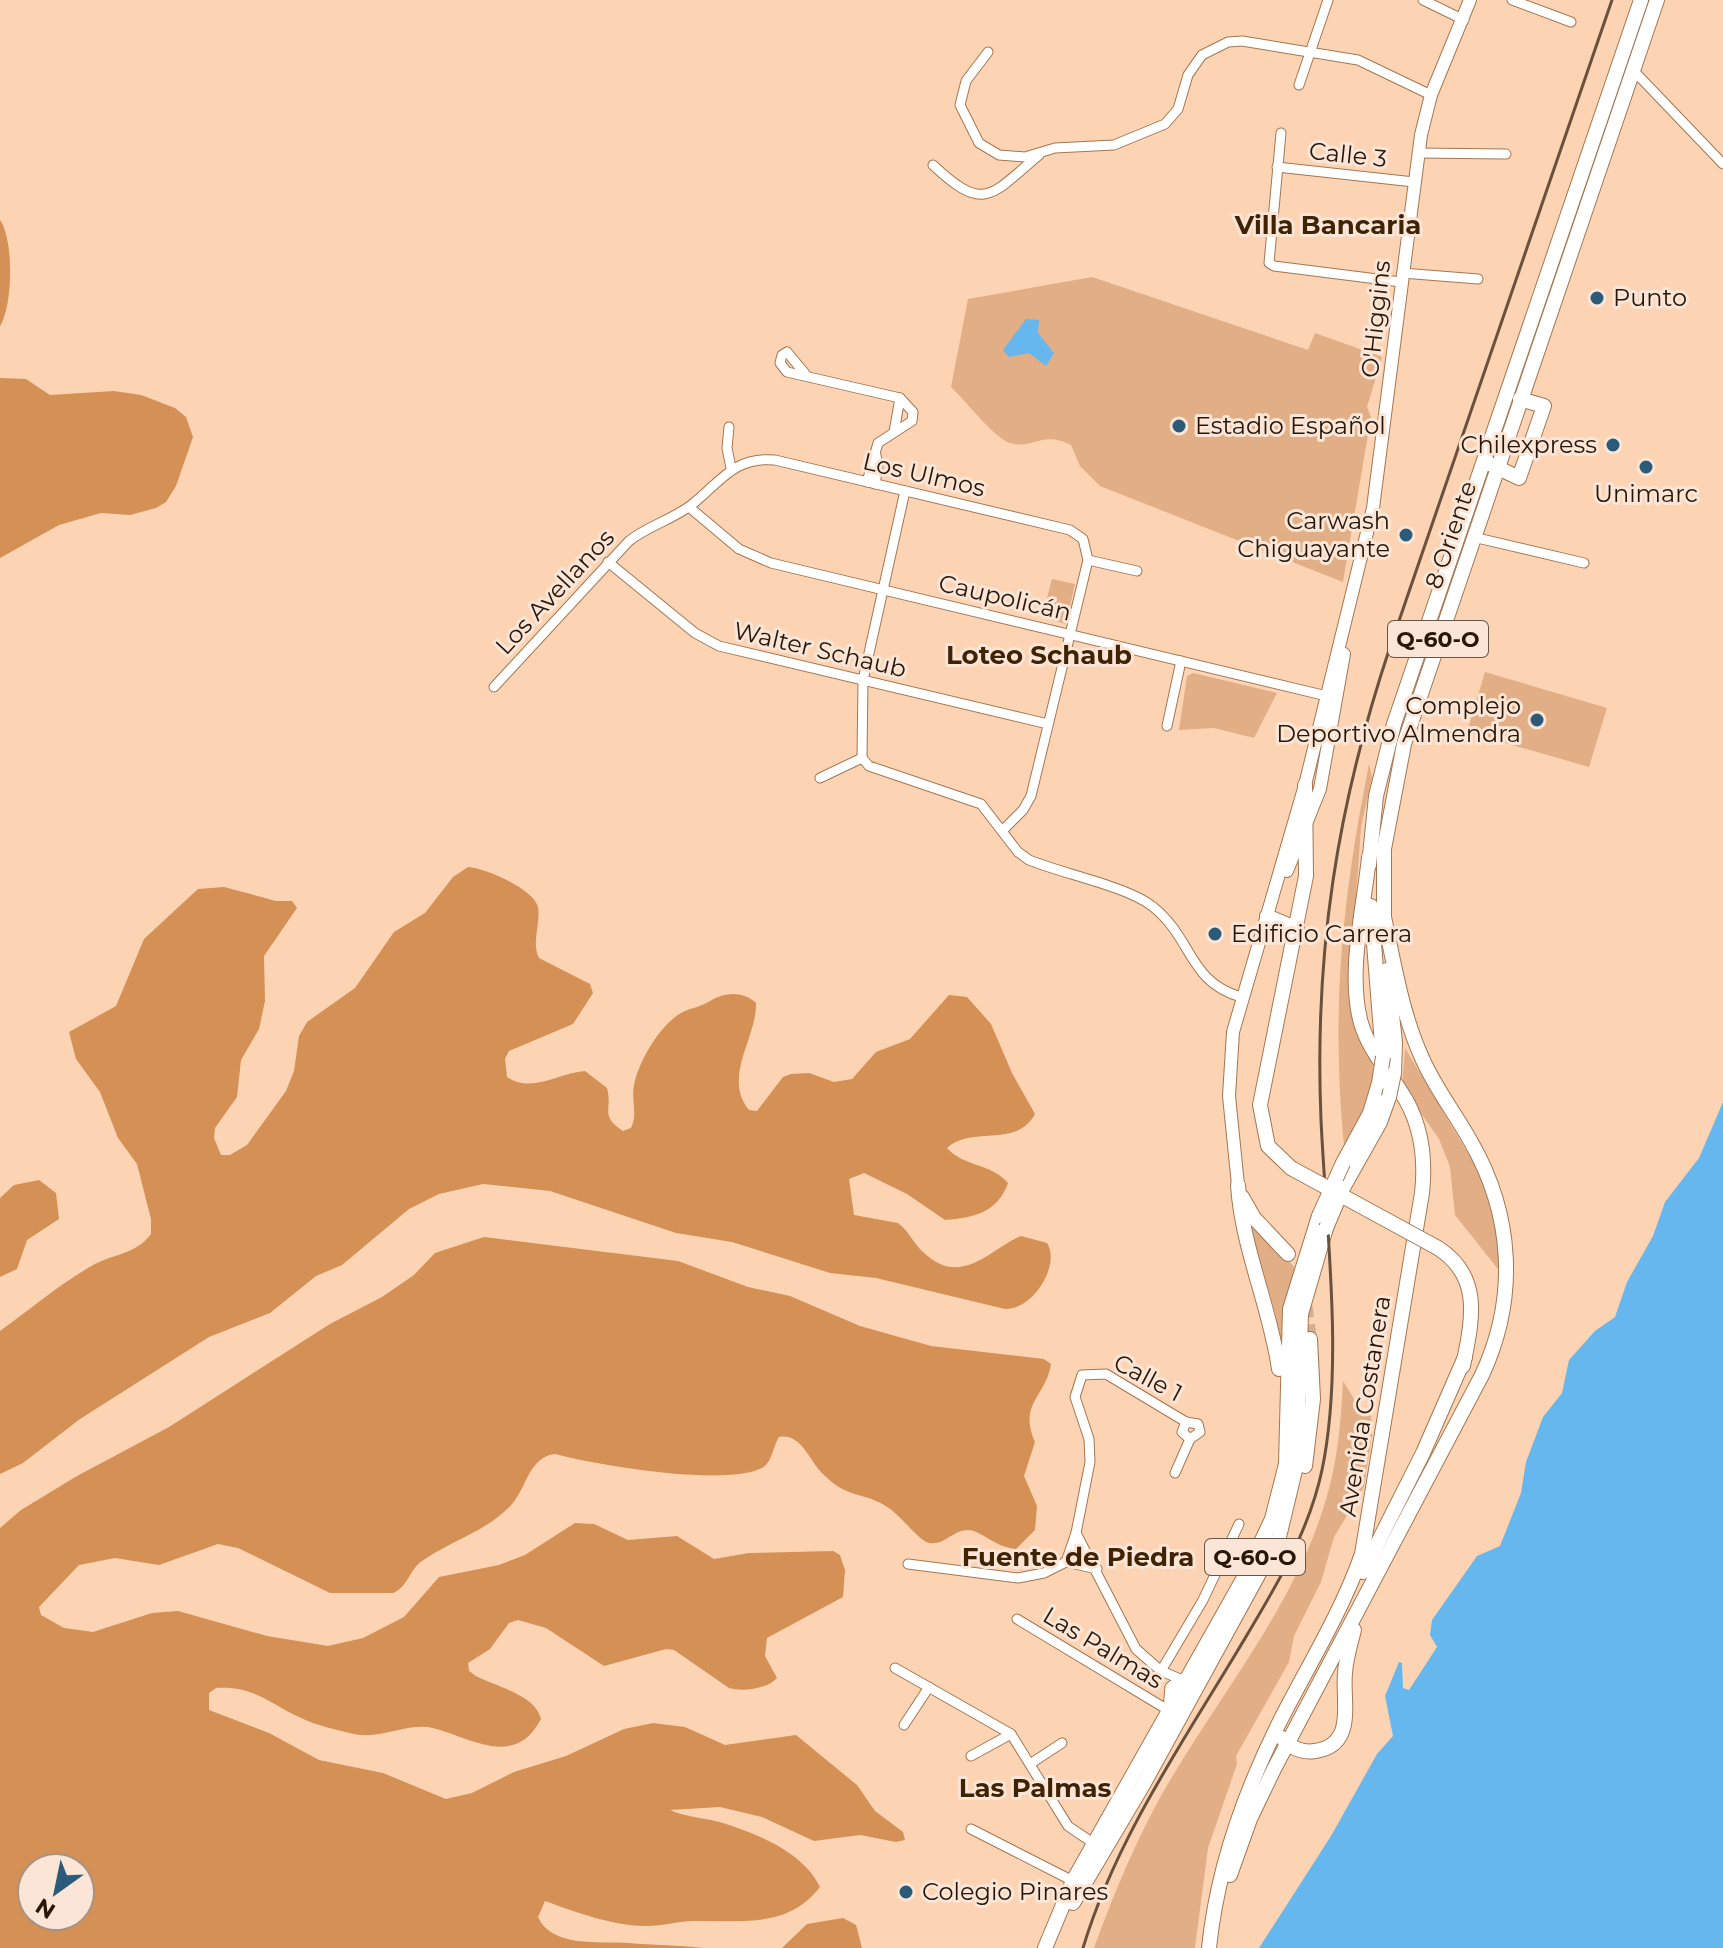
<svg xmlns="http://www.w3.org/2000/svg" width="1723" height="1948" font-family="Montserrat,sans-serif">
<rect width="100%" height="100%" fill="#fcd4b4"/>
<g fill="#e1ae85">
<path d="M 1092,277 L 1308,350 L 1315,333 L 1382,357 L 1367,407 L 1371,417 L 1343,582 L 1100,486 L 1080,466 L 1071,445 C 1041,430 1034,450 1010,443 C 994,438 965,400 951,387 L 968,299 Z"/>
<path d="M 1052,579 L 1075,584 L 1066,624 L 1042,617 Z"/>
<path d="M 1485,672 L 1607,708 L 1589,767 L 1467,732 Z"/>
<path d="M 1193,673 L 1277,693 L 1254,738 L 1214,728 L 1179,730 L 1187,676 Z"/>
<path d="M 1369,764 L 1372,777 L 1361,827 L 1349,997 C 1353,1021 1366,1040 1372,1063 C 1380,1093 1359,1123 1344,1146 C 1331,1007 1342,901 1369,764 Z"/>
<path d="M 1405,1048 L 1479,1172 L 1497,1225 L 1502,1274 L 1455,1215 L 1450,1167 L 1439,1139 L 1402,1086 Z"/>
<path d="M 1246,1212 L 1296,1269 L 1288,1290 L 1281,1347 L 1276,1315 Z"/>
<path d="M 1343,1381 L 1359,1407 L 1371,1416 L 1372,1435 L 1364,1487 L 1334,1537 L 1321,1582 L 1294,1636 L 1289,1662 L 1236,1756 L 1237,1764 L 1208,1848 L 1195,1948 L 1094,1948 C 1115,1890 1140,1830 1172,1777 C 1226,1687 1299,1597 1327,1496 C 1338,1459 1341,1420 1343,1381 Z"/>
</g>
<g fill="#d49055" fill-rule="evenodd">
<path d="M 0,220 C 14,240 13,305 0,326 Z"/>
<path d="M 0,378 L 26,379 L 50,395 L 114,391 L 141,395 L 175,408 L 186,417 L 193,437 L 176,486 L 166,502 L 156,508 L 130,515 L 101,513 L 59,525 L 0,558 Z"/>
<path d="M 468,867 C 485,868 534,889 538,907 C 541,924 531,942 539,958 L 590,984 L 593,993 L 573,1024 L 509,1051 L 505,1059 L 507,1077 C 532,1094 558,1073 585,1071 L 607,1088 C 613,1110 599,1115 623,1131 L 631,1128 C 638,1114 631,1101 634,1085 C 639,1061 659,1026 681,1013 C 690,1008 701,1007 710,1001 C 725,992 743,991 756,1003 C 757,1038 722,1077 749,1110 L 757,1111 L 783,1077 L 791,1074 L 809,1073 L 834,1082 L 852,1079 L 876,1052 L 910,1039 L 949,995 L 967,997 L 991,1024 L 1012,1073 L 1035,1114 C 1016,1149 972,1125 947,1148 C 964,1167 991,1163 1008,1183 C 998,1212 974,1218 945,1220 L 907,1194 L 864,1173 L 849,1179 L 854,1215 L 898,1223 C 909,1231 913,1243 923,1252 C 961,1289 990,1249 1021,1236 L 1047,1243 C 1061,1265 1033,1310 1005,1309 L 876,1278 L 830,1273 L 732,1242 L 676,1233 L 550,1191 L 483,1184 L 439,1194 L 409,1209 L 342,1265 L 316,1276 L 270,1313 L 209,1337 L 80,1419 L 23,1463 L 0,1474 L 0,1331 C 31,1309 63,1281 97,1263 C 116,1254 137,1253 151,1234 L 151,1219 L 137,1164 L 118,1138 L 100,1092 L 76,1059 L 69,1032 L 116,1006 L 144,939 L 198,889 L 224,887 L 276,901 L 292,901 L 297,908 L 264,956 L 265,1001 L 259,1029 L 241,1060 L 237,1097 L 215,1128 L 214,1138 L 221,1155 L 230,1155 L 247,1145 L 286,1091 L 294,1071 L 299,1036 L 307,1022 L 355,988 L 394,932 L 425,913 L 453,877 Z"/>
<path d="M 39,1180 L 56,1193 L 59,1219 L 27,1240 L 17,1269 L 0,1277 L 0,1198 L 14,1185 Z"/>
<path d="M 484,1237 L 678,1261 L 748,1287 L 790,1296 L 860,1326 L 931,1346 L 1044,1359 L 1051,1364 C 1046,1397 1018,1403 1035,1442 L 1024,1476 L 1037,1506 L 1035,1530 L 1016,1549 C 994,1547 981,1530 968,1530 C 952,1530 943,1548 926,1542 C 911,1532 899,1513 884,1505 C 860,1491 848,1499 823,1474 C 809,1461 802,1433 779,1437 C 773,1446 772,1463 762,1468 C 724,1487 597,1465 555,1454 C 529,1457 527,1487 512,1504 C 488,1531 450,1541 422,1561 C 409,1570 408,1587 393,1593 L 330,1593 L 238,1548 L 218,1544 L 159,1565 L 115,1558 L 79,1565 L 39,1607 L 41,1615 L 64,1628 L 93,1632 L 152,1613 L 178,1611 L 267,1636 L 328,1646 L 363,1638 L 404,1617 L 439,1577 L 499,1565 L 525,1555 L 575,1523 L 594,1524 L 628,1540 L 677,1536 L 714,1559 L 749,1553 L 833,1551 L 840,1555 L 845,1570 L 843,1597 L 767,1638 L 765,1656 L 777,1678 C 767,1689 743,1692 729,1688 L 674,1650 L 666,1649 L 604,1666 L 546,1628 L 518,1620 L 509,1623 L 490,1649 L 468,1663 L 469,1671 L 476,1676 C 496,1687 535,1694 541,1719 C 515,1769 471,1738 433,1728 C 408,1722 380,1740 354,1734 C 337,1730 315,1725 301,1718 C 267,1703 256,1686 216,1688 L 209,1693 L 209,1710 L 269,1733 L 319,1760 L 383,1773 L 446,1799 L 472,1793 L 514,1772 L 566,1756 L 624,1729 L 653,1723 L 685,1727 L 725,1745 L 796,1735 L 857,1785 L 875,1811 L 903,1832 L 905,1840 L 896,1842 L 860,1835 L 814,1841 L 762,1817 L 720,1807 L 670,1810 C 684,1817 706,1818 723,1823 C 758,1834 804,1853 820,1887 C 788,1929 741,1920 695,1921 C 679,1921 663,1926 646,1926 C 614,1926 575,1912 545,1901 L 538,1917 C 552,1948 598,1941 628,1943 C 652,1945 679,1945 703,1948 L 0,1948 L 0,1528 L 21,1510 L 77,1476 L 169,1427 L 330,1324 L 382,1297 L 414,1275 L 435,1253 ZM 32,1868 L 80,1868 L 80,1916 L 32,1916 Z"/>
<path d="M 843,1918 L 856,1925 L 862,1948 L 782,1948 L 807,1924 Z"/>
</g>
<g fill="#66b7ee">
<path d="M 1026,319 L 1039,320 L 1038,333 L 1054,353 L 1046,366 L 1029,353 L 1009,357 L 1003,350 Z"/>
<path d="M 1723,1102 L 1723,1948 L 1259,1948 L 1331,1836 L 1377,1754 L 1393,1736 L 1385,1696 L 1399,1662 L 1402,1663 L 1403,1688 L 1409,1690 L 1437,1647 L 1430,1635 L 1432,1620 L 1477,1556 L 1500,1546 L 1521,1493 L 1526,1462 L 1543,1417 L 1562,1393 L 1569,1360 L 1595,1331 L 1615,1317 L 1627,1282 L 1653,1236 L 1665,1202 L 1699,1158 Z"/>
</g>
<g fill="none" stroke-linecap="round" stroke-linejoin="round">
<path stroke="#d2ae92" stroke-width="14" stroke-dasharray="14 7" stroke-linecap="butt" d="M 1305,1304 L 1310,1339"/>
<g stroke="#a47651" stroke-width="11">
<g id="street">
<path d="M 1423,0 L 1464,20"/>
<path d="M 1512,0 L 1571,22"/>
<path d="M 988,52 L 966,81 L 960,105 L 979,143 L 999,155 L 1025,157 L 1055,148 L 1114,145 L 1165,124 L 1178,109 L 1188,75 L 1202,55 L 1228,42 L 1242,41 L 1358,60 L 1431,95"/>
<path d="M 1633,70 L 1723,164"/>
<path d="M 1299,85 L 1328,0"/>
<path d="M 1281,133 L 1269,263 L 1274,266 L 1401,282"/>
<path d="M 1418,153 L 1506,154"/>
<path d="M 933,165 C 985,214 991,195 1039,155"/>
<path d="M 1277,167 L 1414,182"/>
<path d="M 1402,273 L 1478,279"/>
<path d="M 807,376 L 787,352 L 782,355 L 780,363 L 787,372 L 900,398 L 913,412 L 912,421 L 878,443 L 867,482"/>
<path d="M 729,427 L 727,448 L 731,468"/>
<path d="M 894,432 L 900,398"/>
<path d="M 875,484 L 878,466 L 876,455"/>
<path d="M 689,507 L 739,549 L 771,563 L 1331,697"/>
<path d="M 1473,537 L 1584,563"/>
<path d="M 1088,560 L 1137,571"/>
<path d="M 608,562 L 695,633 L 719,646 L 1048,724"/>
<path d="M 494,687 L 629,541 C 648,526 671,520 690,506 C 719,484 733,456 775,460 L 1070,530 L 1083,539 L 1088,560 L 1031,796 L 1023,810 L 1002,831"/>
<path d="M 1167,726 L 1181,661"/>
<path d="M 862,758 L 869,766 L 981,804 L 1018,852 L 1029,860 C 1063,874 1126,886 1152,906 C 1193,938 1188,982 1241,997"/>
<path d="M 862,758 L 863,680 L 905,491"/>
<path d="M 820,778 L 862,758"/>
<path d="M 1186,1422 L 1182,1432 L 1190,1439"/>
<path d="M 1175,1473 L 1190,1439 L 1200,1432 L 1198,1424 L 1186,1422 L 1106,1374 L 1082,1375 L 1075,1397 L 1089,1439 L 1090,1462 L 1076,1533 L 1136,1649 L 1161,1671 L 1185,1681"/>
<path d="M 1066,1562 L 1076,1533"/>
<path d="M 908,1564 L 1018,1578 L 1044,1573 L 1066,1562 L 1097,1569"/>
<path d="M 1017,1619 L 1168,1710"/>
<path d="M 895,1668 L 1011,1734 L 1068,1826 L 1093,1843"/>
<path d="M 1161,1671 L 1203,1600 L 1239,1524"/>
<path d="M 1168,1710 L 1170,1687 L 1181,1679"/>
<path d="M 904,1725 L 929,1687"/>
<path d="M 971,1756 L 1011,1734"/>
<path d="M 1030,1764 L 1062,1743"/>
<path d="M 971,1829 L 1073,1881"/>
</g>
</g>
<g stroke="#a47651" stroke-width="14">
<g id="secondary">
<path d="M 1287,871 L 1320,789 L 1344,654"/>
<path d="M 1238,1185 L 1229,1096 L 1233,1032 L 1305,785 L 1373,508 L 1421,135 L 1431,95 L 1470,0"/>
</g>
</g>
<g stroke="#a47651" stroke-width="16">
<g id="primary">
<path d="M 1490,464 L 1519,478 L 1544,406 L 1520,399"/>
<path d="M 1369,865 L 1376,796 L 1394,724 L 1641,0"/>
<path d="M 1371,906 L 1383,1057"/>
<path d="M 1267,916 L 1297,929"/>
<path d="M 1384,925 L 1384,849 L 1404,744 L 1657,0"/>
<path d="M 1387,970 L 1395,1042 L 1394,1073"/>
<path d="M 1343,1163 L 1370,1113 L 1379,1083"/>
<path d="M 1291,1168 L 1268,1146 L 1260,1105 L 1306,876 L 1305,785"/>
<path d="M 1238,1185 C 1242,1248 1270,1306 1279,1369"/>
<path d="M 1344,1186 L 1380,1122 L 1389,1097"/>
<path d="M 1242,1197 L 1254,1218 L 1288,1254"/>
<path d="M 1438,1248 C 1483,1277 1472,1321 1463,1366"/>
<path d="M 1305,1466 L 1313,1399 L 1310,1339"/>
<path d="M 1363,1572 L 1423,1453 L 1465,1357"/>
<path d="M 1282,1738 C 1291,1748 1302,1753 1315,1751 C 1357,1745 1342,1701 1345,1673 C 1346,1659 1350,1645 1354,1630"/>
<path d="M 1230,1875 L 1250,1819 L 1274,1769 L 1482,1375 C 1518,1298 1513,1215 1471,1142 C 1455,1113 1435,1088 1422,1058 C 1402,1014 1394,964 1384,917"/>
<path d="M 1073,1903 L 1143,1785 L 1279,1537 L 1297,1462 L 1301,1314 L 1326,1228"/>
<path d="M 1045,1948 L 1073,1881 L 1246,1574 L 1272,1519 L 1286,1464 L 1290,1309 L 1319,1216"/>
<path d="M 1209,1948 C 1217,1869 1243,1796 1278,1725 C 1306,1669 1341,1614 1362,1554 L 1422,1193 C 1426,1157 1421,1122 1401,1092 C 1386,1068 1369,1050 1361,1023 C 1347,973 1364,908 1369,857"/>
</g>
</g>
<use href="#street" stroke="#fff" stroke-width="9"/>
<use href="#secondary" stroke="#fff" stroke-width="12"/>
<use href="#primary" stroke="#fff" stroke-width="14"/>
<path stroke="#69513d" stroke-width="3" d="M 1083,1948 C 1115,1841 1181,1745 1238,1650 C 1272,1593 1308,1536 1322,1470 C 1344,1365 1326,1228 1321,1120 C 1314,953 1337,806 1390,647 L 1612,0"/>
<g stroke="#a47651" stroke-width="16" stroke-linecap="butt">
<g id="primary-bridge">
<path d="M 1379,1083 L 1383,1057"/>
<path d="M 1389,1097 L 1394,1073"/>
<path d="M 1291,1168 L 1438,1248"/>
<path d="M 1319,1216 L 1343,1163"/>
<path d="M 1326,1228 L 1343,1188"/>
</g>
</g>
<use href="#primary-bridge" stroke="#fff" stroke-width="14"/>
</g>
<g fill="#2c5b7a" stroke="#fae5d6" stroke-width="3">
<circle cx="1597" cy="298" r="8"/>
<circle cx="1179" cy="426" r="8"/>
<circle cx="1613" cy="445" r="8"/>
<circle cx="1646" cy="467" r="8"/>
<circle cx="1406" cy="535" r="8"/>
<circle cx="1537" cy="720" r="8"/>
<circle cx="1215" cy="934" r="8"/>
<circle cx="906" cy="1892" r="8"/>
</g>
<g text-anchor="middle" stroke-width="6" stroke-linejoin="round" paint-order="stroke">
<g fill="#fae5d6" stroke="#675546" stroke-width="2">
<rect x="1388" y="621" width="100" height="36" rx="6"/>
<rect x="1205" y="1539" width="100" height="36" rx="6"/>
</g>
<g font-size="22" font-weight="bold" fill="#281708">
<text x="1438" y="647">Q-60-O</text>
<text x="1255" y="1565">Q-60-O</text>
</g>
<g font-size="24" fill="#281708" stroke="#fae5d6">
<text transform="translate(1348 155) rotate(6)" y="8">Calle 3</text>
<text transform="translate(1376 319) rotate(-84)" y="8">O'Higgins</text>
<text transform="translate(924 475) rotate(13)" y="8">Los Ulmos</text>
<text transform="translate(1451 535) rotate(-71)" y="8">8 Oriente</text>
<text transform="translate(555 592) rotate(-47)" y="8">Los Avellanos</text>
<text transform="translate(1005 598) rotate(13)" y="8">Caupolicán</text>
<text transform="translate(820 650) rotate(13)" y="8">Walter Schaub</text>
<text transform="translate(1148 1378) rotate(28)" y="8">Calle 1</text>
<text transform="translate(1365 1406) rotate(-81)" y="8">Avenida Costanera</text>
<text transform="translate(1103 1648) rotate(31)" y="8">Las Palmas</text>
</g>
<g font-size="24" fill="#281708" stroke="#fae5d6" text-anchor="start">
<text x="1613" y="306">Punto</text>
<text x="1195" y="434">Estadio Español</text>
<text x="1597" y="453" text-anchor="end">Chilexpress</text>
<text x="1646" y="502" text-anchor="middle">Unimarc</text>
<text x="1390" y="529" text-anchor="end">Carwash<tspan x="1390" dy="28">Chiguayante</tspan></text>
<text x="1521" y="714" text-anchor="end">Complejo<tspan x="1521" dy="28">Deportivo Almendra</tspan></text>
<text x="1231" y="942">Edificio Carrera</text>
<text x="922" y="1900">Colegio Pinares</text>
</g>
<g font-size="26" font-weight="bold" fill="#402205" stroke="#fae5d6">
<text x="1328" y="234">Villa Bancaria</text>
<text x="1039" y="664">Loteo Schaub</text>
<text x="1078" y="1566">Fuente de Piedra</text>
<text x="1035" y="1797">Las Palmas</text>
</g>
</g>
<g transform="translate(56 1892) rotate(213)"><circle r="38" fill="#fae5d6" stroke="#a69384" stroke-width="2"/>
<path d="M0-6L14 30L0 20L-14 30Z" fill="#2c5b7a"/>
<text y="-12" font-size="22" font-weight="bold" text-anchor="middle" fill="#281708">N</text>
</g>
</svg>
